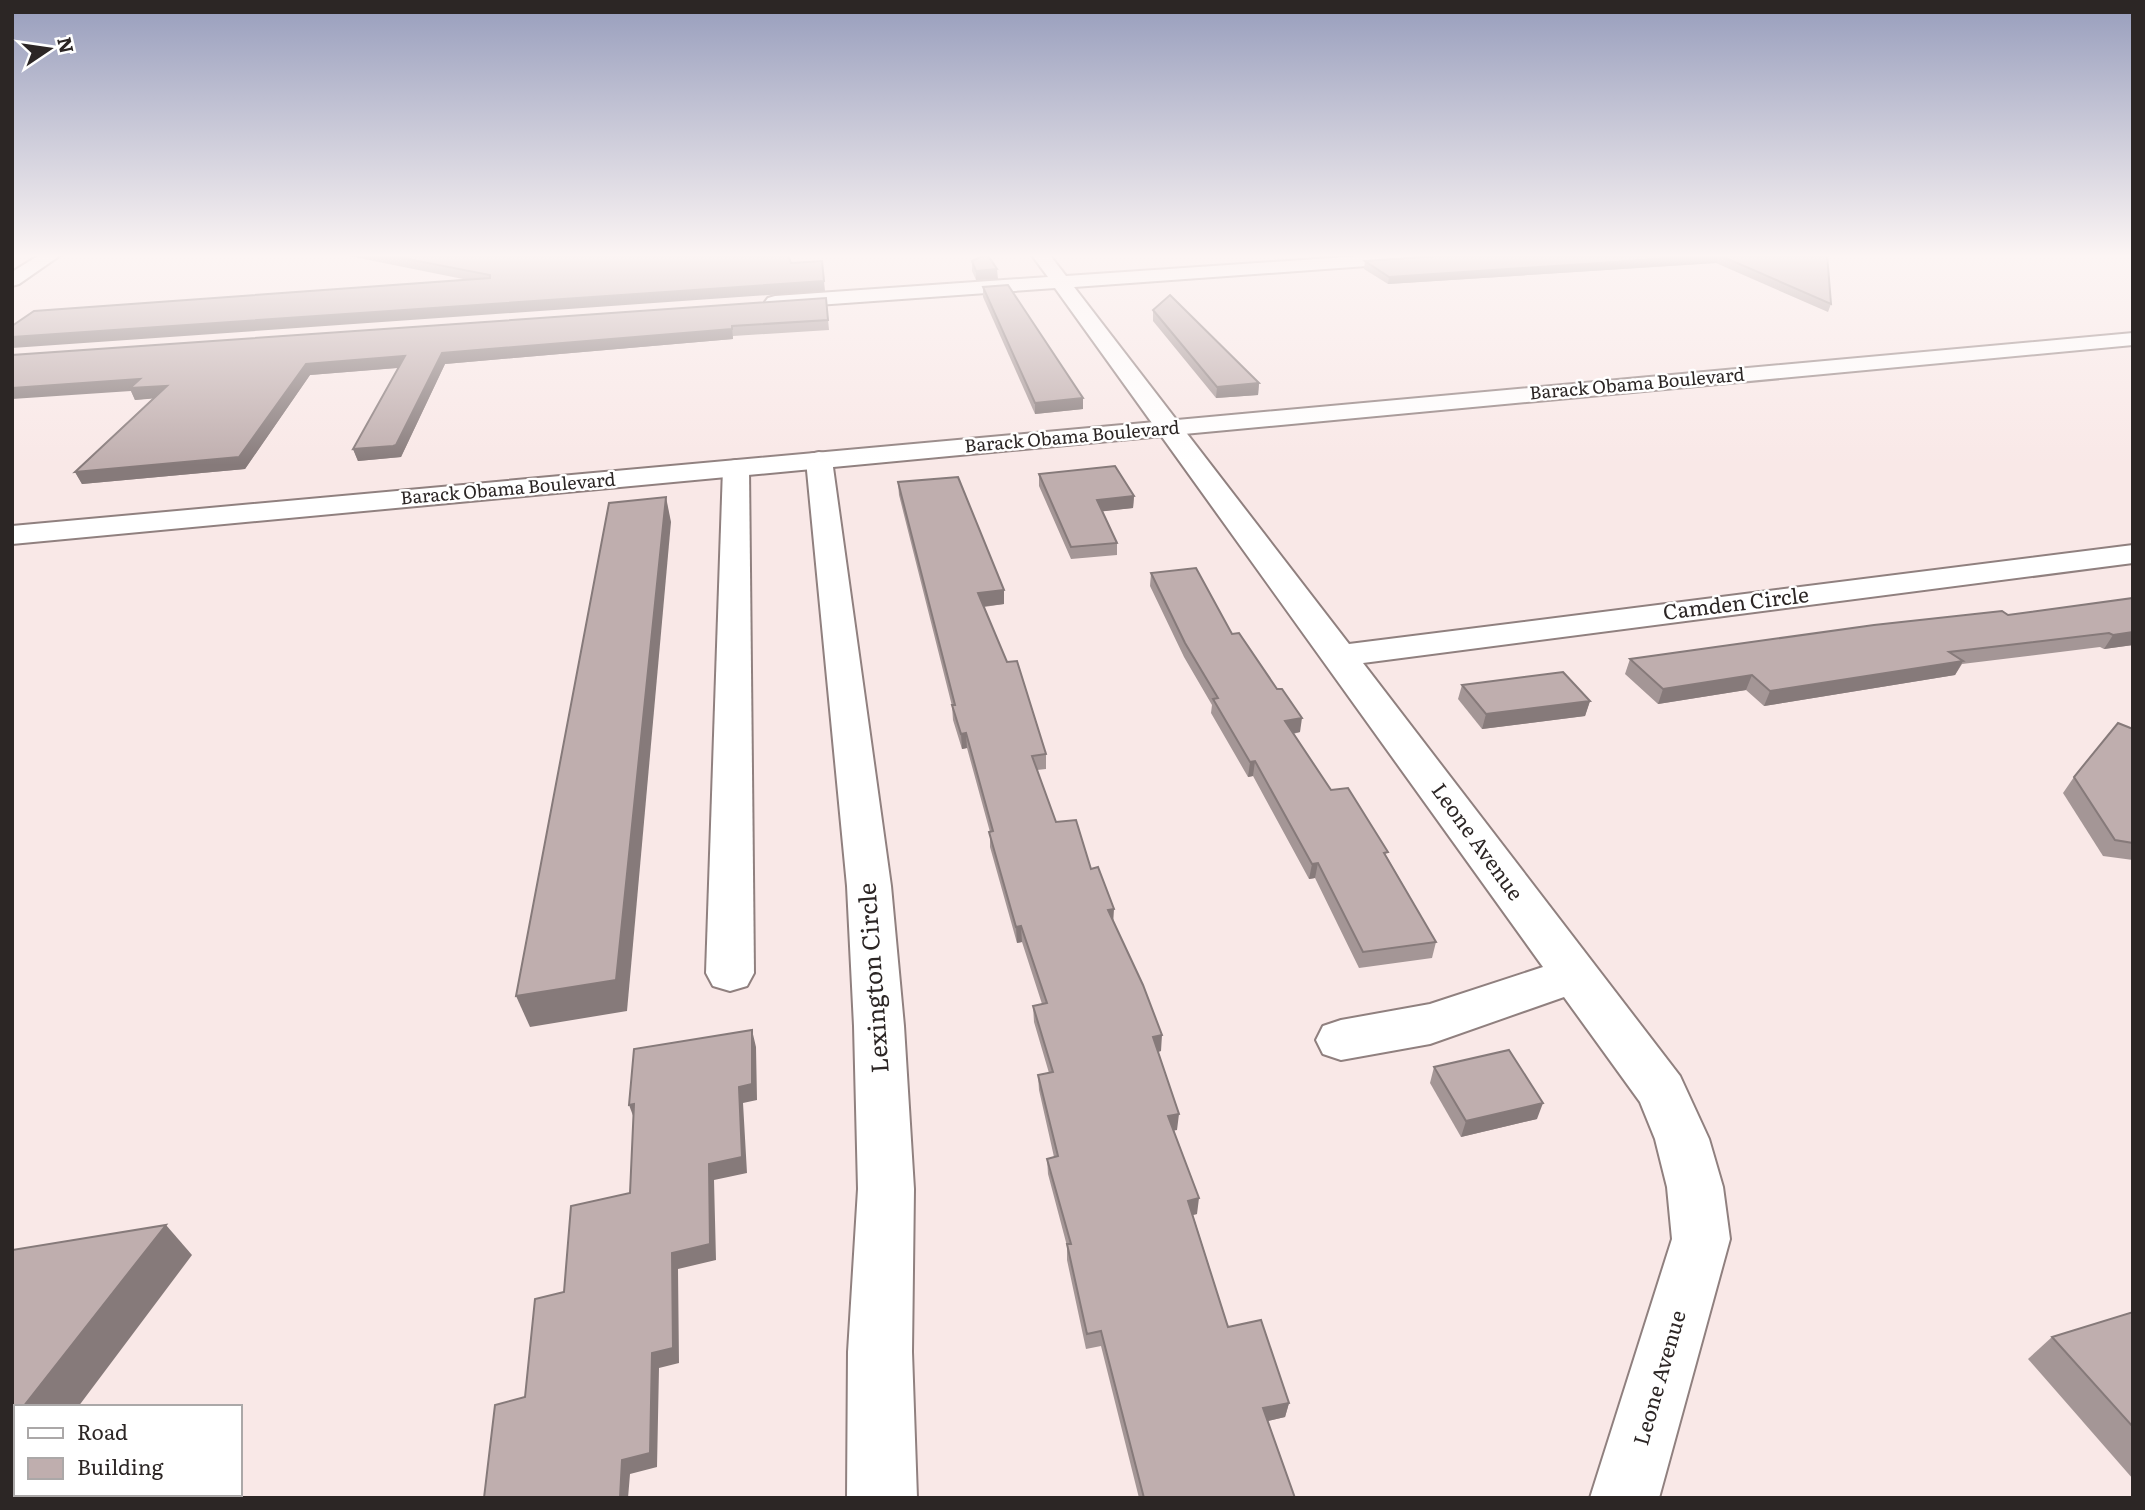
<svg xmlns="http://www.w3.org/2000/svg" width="2145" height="1510" font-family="Literata,serif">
<rect width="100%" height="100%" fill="#f9e8e7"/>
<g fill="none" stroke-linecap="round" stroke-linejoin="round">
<g stroke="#90807f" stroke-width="4">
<g id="minor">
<path d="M 41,254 L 62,254 L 19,284 L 12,286 L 12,272 Z"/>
<path d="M 1031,254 L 1049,254 L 1066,276 L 1390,254 L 1472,254 L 1469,258 L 1463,259 L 1074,287 L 1349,644 L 2133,545 L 2133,563 L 1363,663 L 1680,1076 L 1709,1139 L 1723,1187 L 1730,1239 L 1659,1498 L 1590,1498 L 1672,1239 L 1667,1187 L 1655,1139 L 1640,1102 L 1564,997 L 1430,1044 L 1341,1060 L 1323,1054 L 1316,1040 L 1323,1026 L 1341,1020 L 1430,1004 L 1543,967 L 1055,288 L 775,308 L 768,306 L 765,302 L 768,298 L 775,296 L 1048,277 Z"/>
<path d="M 819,452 L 828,454 L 832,460 L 891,886 L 904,1026 L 914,1189 L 912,1352 L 917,1498 L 847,1498 L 848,1352 L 858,1189 L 854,1026 L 847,886 L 806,460 L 810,454 Z"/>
<path d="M 736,460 L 745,462 L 749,468 L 754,973 L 747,986 L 730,991 L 713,986 L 706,973 L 723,468 L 727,462 Z"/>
</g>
</g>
<g stroke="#90807f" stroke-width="4">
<path id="secondary" d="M 2133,333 L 2133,345 L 12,544 L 12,526 Z"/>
</g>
<use href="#minor" fill="#fff" fill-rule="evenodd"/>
<use href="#secondary" fill="#fff" fill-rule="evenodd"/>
</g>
<g fill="#a49696">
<path d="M 339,254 L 788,254 L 791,263 L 825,291 L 468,280 Z"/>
<path d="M 1466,254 L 1842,254 L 1827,255 L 1831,304 L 1828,312 L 1716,263 L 1388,284 L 1364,269 L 1365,261 Z"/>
<path d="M 972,261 L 998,279 L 976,280 L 972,271 Z"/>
<path d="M 983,287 L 1083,409 L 1035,414 L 983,297 Z"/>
<path d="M 826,298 L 829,330 L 733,336 L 733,339 L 445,364 L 401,457 L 358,461 L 353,449 L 398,368 L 310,375 L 245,469 L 82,484 L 75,472 L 153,398 L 135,400 L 131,391 Z"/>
<path d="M 1153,310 L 1259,383 L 1258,395 L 1216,398 L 1153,321 Z"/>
<path d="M 1039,474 L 1134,496 L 1133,508 L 1102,511 L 1117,543 L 1117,555 L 1071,559 L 1039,486 Z"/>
<path d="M 898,482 L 1004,590 L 1004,604 L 984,607 L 1046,754 L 1046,769 L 1037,770 L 1056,822 L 1091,869 L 1113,921 L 1161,1051 L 1158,1052 L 1177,1130 L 1174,1130 L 1197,1214 L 1193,1215 L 1228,1327 L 1289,1403 L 1285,1417 L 1268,1421 L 1295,1498 L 1139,1498 L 1101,1346 L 1086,1349 L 1067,1260 L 1067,1246 L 1048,1174 L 1047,1159 L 1054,1157 L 1039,1090 L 1038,1075 L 1049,1073 L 1034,1022 L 1033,1006 L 1042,1004 L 1022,942 L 1017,943 L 990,847 L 990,832 L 967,748 L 962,749 L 953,720 L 952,706 L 899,495 Z"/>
<path d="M 1151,573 L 1232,634 L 1300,732 L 1293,734 L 1331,790 L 1387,857 L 1436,942 L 1432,958 L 1359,968 L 1315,878 L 1309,879 L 1253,776 L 1248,777 L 1211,713 L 1212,705 L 1184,657 L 1150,586 Z"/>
<path d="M 2133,598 L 2133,645 L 2104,649 L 2100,647 L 1962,664 L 1955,675 L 1764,706 L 1746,690 L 1658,704 L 1625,674 L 1630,659 L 2008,615 Z"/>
<path d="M 1462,685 L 1590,701 L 1585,716 L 1482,729 L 1458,699 Z"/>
<path d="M 2133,729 L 2133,860 L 2103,856 L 2063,793 L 2074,777 Z"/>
<path d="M 1434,1067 L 1537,1119 L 1461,1137 L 1430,1083 Z"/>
<path d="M 2133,1312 L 2133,1479 L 2028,1359 L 2052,1337 Z"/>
</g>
<g fill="#867a7a">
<path d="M 1719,255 L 1716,263 L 1388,284 L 1389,277 Z"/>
<path d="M 822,261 L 825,291 L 12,348 L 12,337 Z"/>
<path d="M 997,269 L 998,279 L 976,280 L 976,271 Z"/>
<path d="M 732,326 L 733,339 L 445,364 L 401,457 L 358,461 L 353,449 L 442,353 Z"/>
<path d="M 405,356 L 408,367 L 310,375 L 245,469 L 82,484 L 75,472 L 306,364 Z"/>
<path d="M 140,379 L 167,386 L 172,397 L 135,400 L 131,391 L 12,399 L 12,388 Z"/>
<path d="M 1259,383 L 1258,395 L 1216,398 L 1217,387 Z"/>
<path d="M 1083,398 L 1083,409 L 1035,414 L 1035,403 Z"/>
<path d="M 1134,496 L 1133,508 L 1097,512 L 1097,500 Z"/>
<path d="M 666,497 L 671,522 L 627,1011 L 530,1027 L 516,996 Z"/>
<path d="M 1004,590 L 1004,604 L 979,607 L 978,593 Z"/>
<path d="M 2133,632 L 2133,645 L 2104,649 L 2113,635 Z"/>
<path d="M 1963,661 L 1955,675 L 1764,706 L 1770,691 Z"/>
<path d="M 1752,675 L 1746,690 L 1658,704 L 1663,689 Z"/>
<path d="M 1590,701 L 1585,716 L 1482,729 L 1486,714 Z"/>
<path d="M 1302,718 L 1300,732 L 1283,735 L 1285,721 Z"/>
<path d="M 966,733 L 967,748 L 962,749 L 961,734 Z"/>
<path d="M 1255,761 L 1253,776 L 1248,777 L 1250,762 Z"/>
<path d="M 1318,863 L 1315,878 L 1309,879 L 1312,864 Z"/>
<path d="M 1114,909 L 1113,925 L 1108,910 Z"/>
<path d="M 1021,926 L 1022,942 L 1017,943 L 1016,927 Z"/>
<path d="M 752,1030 L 756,1047 L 757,1100 L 743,1103 L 747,1173 L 714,1180 L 716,1260 L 678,1269 L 679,1363 L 659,1368 L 657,1467 L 630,1474 L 628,1498 L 620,1498 L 622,1460 L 652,1353 L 672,1253 L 739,1087 Z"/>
<path d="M 1162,1035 L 1161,1051 L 1152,1053 L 1153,1037 Z"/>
<path d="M 1543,1103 L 1537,1119 L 1461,1137 L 1466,1121 Z"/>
<path d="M 634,1104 L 635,1121 L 629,1105 Z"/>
<path d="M 1179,1114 L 1177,1130 L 1167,1132 L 1168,1116 Z"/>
<path d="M 1199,1198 L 1197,1214 L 1187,1216 L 1188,1201 Z"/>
<path d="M 166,1225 L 192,1255 L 78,1407 L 23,1407 Z"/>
<path d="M 1289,1403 L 1285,1417 L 1260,1423 L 1263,1408 Z"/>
<path d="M 16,1416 L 16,1489 L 12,1493 L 12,1420 Z"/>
</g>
<g fill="#bfaeae" stroke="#867a7a" stroke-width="2">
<path d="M 382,254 L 788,254 L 791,263 L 822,261 L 824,281 L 12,337 L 12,326 L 34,311 L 490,278 L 490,275 Z"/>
<path d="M 987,254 L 997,269 L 976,271 L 972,261 Z"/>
<path d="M 1465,254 L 1827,254 L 1831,304 L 1719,255 L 1389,277 L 1365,261 Z"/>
<path d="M 1008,285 L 1083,398 L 1035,403 L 983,287 Z"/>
<path d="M 1170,295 L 1259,383 L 1217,387 L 1153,310 Z"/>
<path d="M 826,298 L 828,320 L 732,326 L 732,329 L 442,353 L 396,445 L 393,446 L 353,449 L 405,356 L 306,364 L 239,457 L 75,472 L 167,386 L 130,388 L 140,379 L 12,388 L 12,355 Z"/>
<path d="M 1115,466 L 1134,496 L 1097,500 L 1117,543 L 1071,547 L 1039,474 Z"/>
<path d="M 958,477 L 1004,590 L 978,593 L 1007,662 L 1017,661 L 1046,754 L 1032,756 L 1056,822 L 1076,820 L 1091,869 L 1098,867 L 1114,909 L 1108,910 L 1143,985 L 1162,1035 L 1153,1037 L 1179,1114 L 1168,1116 L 1199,1198 L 1188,1201 L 1228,1327 L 1261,1320 L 1289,1403 L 1263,1408 L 1295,1498 L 1144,1498 L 1101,1331 L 1087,1334 L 1067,1244 L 1071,1244 L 1047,1159 L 1058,1156 L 1038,1075 L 1053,1072 L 1033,1006 L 1047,1003 L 1021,926 L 1016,927 L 989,832 L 993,831 L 966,733 L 961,734 L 952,705 L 955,705 L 898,482 Z"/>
<path d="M 666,497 L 616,980 L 516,996 L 609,503 Z"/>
<path d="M 1196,568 L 1232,634 L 1239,633 L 1277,689 L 1282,689 L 1302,718 L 1285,721 L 1331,790 L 1348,788 L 1388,852 L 1384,853 L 1436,942 L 1363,952 L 1318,863 L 1312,864 L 1255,761 L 1250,762 L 1213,699 L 1218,698 L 1185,643 L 1151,573 Z"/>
<path d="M 2133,598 L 2133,632 L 2113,635 L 2109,633 L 1949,652 L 1963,661 L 1770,691 L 1752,675 L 1663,689 L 1630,659 L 1874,625 L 2002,611 L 2008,615 Z"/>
<path d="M 1563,672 L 1590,701 L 1486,714 L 1462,685 Z"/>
<path d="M 2118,723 L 2133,729 L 2133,843 L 2115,840 L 2074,777 Z"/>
<path d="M 752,1030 L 752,1084 L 739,1087 L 742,1157 L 709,1164 L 710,1244 L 672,1253 L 673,1348 L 652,1353 L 650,1453 L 622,1460 L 620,1498 L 484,1498 L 495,1405 L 525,1397 L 535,1299 L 564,1292 L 571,1206 L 630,1193 L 634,1104 L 629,1105 L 634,1049 Z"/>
<path d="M 1509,1050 L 1543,1103 L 1466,1121 L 1434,1067 Z"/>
<path d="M 166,1225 L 23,1407 L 16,1407 L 16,1416 L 12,1420 L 12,1250 Z"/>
<path d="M 2133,1312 L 2133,1427 L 2052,1337 Z"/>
</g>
<linearGradient id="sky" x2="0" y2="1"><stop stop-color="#979dbc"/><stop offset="0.55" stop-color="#fcf5f4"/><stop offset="1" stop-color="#fcf5f4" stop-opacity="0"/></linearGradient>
<rect width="2145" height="465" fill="url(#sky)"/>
<g text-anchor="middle" stroke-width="5" stroke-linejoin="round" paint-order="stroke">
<g font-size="18" fill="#2c2625" stroke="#fff">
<text transform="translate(1637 384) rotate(-5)" y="6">Barack Obama Boulevard</text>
<text transform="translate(1072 437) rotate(-5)" y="6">Barack Obama Boulevard</text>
<text transform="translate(508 489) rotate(-5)" y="6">Barack Obama Boulevard</text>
</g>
<g font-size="21" fill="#2c2625" stroke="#fff">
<text transform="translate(1736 604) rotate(-7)" y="7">Camden Circle</text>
<text transform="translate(1477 842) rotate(54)" y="7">Leone Avenue</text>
<text transform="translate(1660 1378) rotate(-74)" y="7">Leone Avenue</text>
</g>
<g font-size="24" fill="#2c2625" stroke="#fff">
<text transform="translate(874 978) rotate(-94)" y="8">Lexington Circle</text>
</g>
</g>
<rect width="2145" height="1510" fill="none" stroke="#2c2625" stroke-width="28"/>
<rect x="14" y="1405" width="228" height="91" fill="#ffffff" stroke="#aba8a8" stroke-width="2"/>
<rect x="28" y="1428" width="35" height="10" fill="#ffffff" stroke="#aba8a8" stroke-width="2"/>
<text x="77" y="1440" font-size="21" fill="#2c2625">Road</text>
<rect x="28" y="1458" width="35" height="21" fill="#bfaeae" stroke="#aba8a8" stroke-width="2"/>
<text x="77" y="1475" font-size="21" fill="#2c2625">Building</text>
<g transform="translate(49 49) rotate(77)" stroke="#ffffff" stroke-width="5" paint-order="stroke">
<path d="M0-5L12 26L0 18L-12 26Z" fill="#2c2625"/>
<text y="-10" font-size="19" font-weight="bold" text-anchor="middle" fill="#2c2625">N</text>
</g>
</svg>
